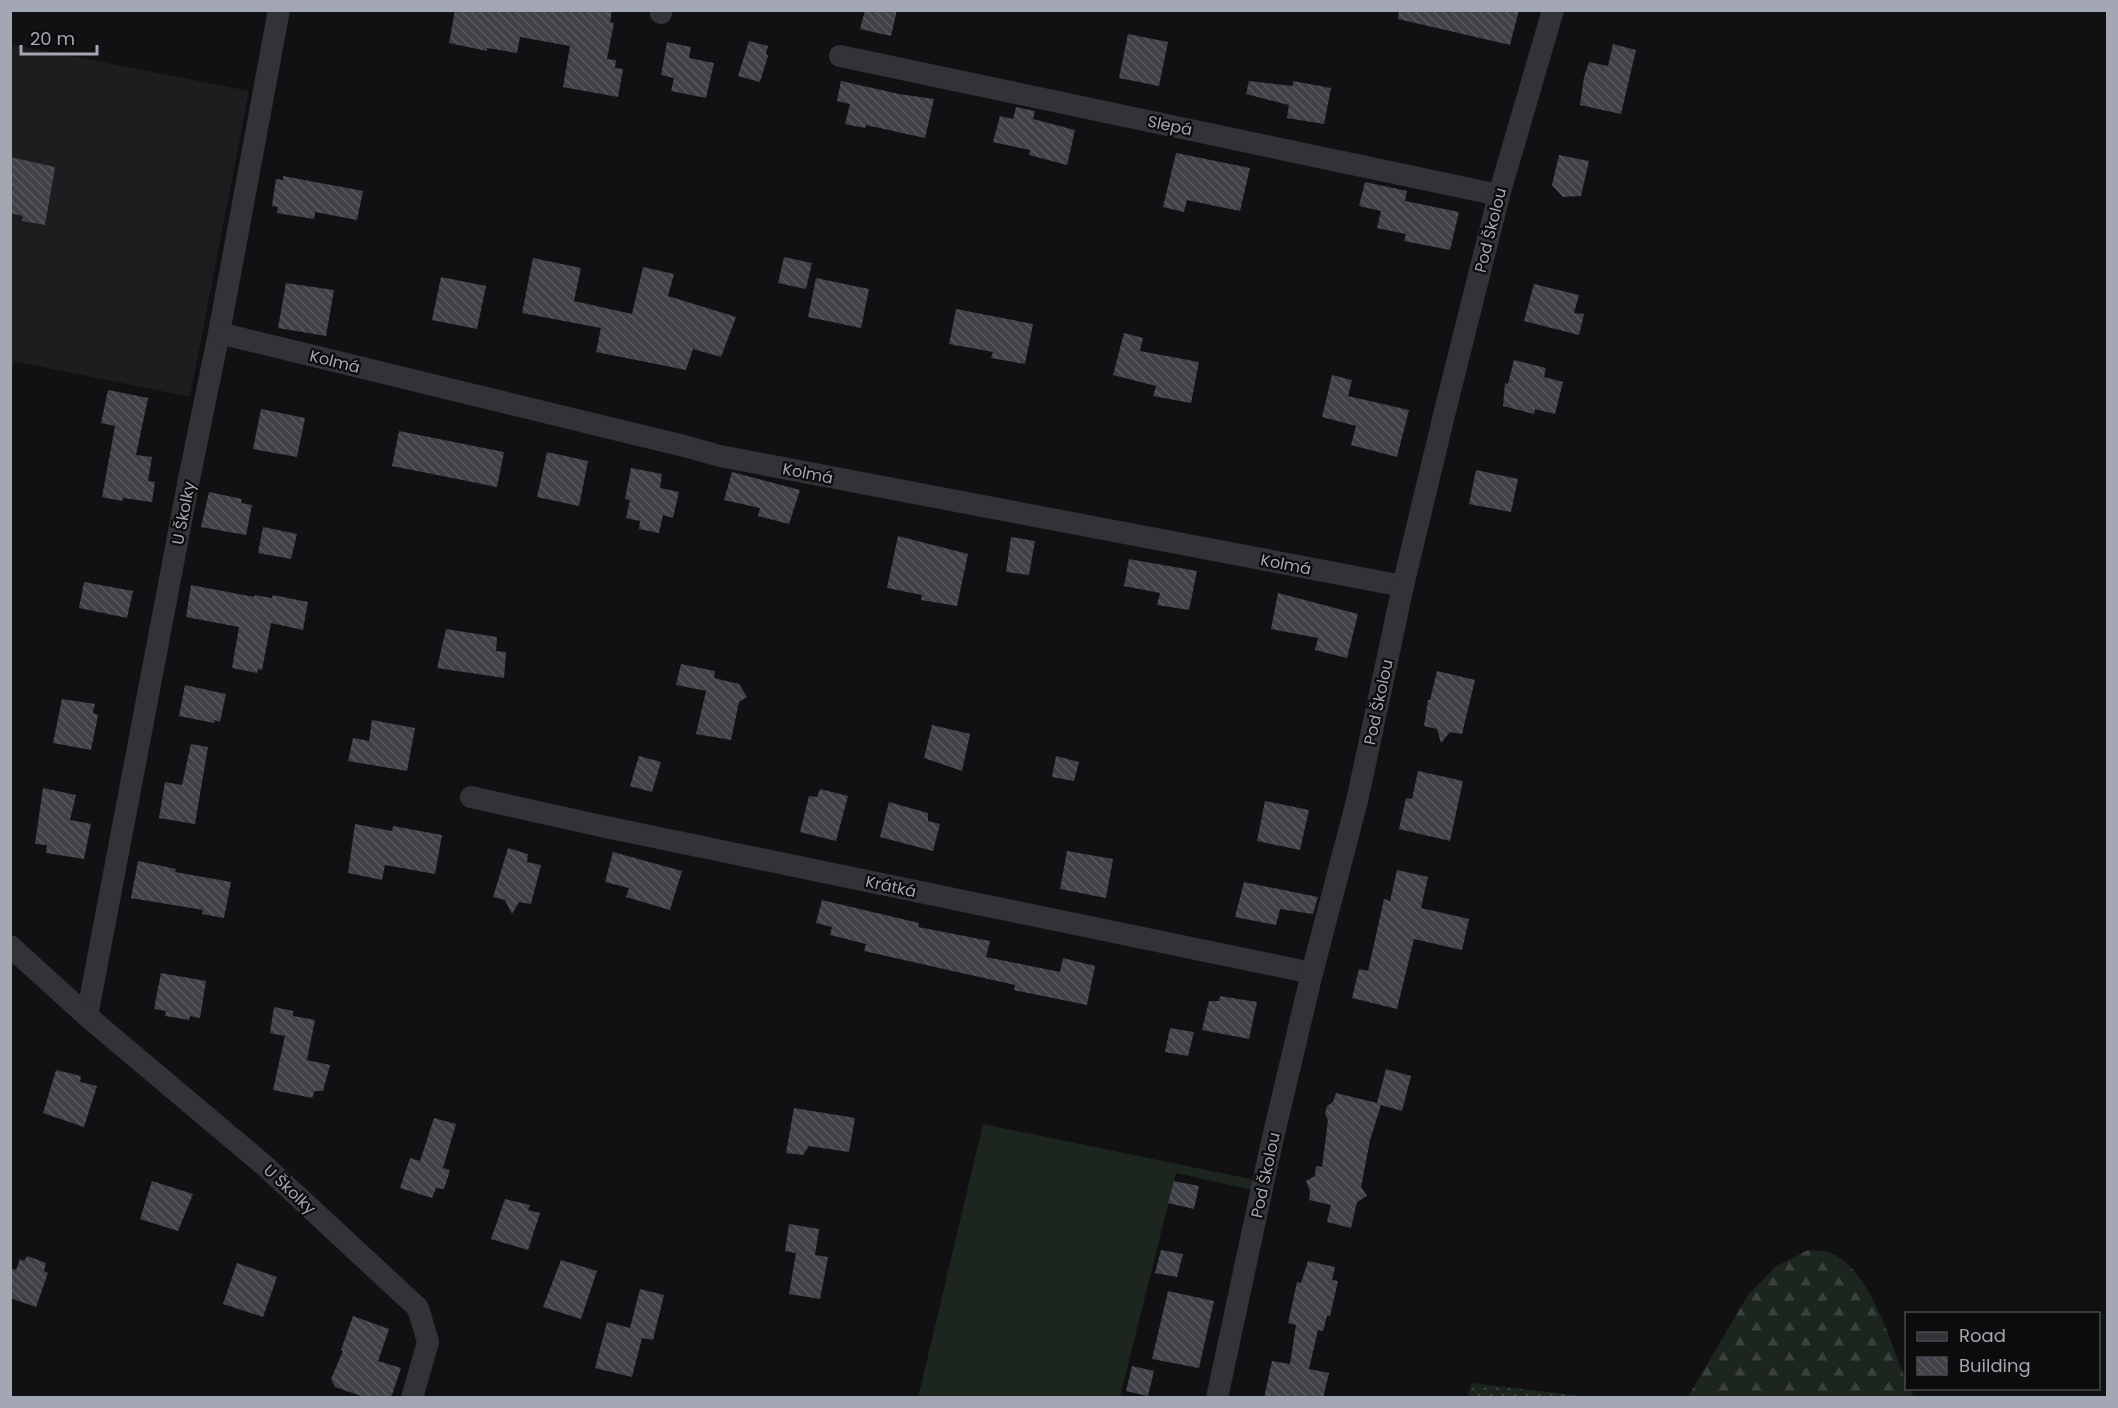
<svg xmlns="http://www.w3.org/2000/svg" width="2118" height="1408" font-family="Poppins,sans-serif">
<defs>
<pattern id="grass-dots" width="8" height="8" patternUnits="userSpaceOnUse" patternTransform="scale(1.5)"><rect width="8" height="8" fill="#1d251f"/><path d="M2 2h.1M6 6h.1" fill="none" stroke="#3b423d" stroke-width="1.8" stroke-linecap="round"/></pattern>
<pattern id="forest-firs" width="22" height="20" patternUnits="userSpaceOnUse" patternTransform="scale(1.5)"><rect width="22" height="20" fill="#1d251f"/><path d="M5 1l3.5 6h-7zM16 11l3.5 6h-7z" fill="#3b423d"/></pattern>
<pattern id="building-back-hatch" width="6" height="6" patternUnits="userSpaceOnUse" patternTransform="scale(1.5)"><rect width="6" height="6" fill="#404146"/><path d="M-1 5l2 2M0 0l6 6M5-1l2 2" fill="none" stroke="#58595e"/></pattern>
</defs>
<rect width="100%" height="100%" fill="#111113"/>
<path fill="#1d1d1f" d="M 10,44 L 249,91 L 190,397 L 14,361 L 12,371 L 11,370 Z"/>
<path fill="url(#grass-dots)" d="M 1471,1383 L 1588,1397 L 1468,1397 Z"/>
<path fill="url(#forest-firs)" d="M 1808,1250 C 1815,1251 1825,1250 1831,1253 C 1873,1273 1889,1341 1906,1380 L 1906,1388 L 1910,1389 L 1914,1397 L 1688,1397 L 1748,1295 L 1775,1267 Z"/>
<path fill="#1d251f" d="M 983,1124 L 1255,1180 L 1253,1190 L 1176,1173 L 1120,1397 L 918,1398 Z"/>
<g fill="url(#building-back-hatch)">
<path d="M 455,10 L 612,10 L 610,22 L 614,23 L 607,59 L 616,60 L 615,68 L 623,69 L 618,97 L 563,87 L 570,46 L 520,37 L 517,53 L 487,48 L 487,51 L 449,43 Z"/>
<path d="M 865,10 L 897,10 L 891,36 L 860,29 Z"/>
<path d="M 1399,10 L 1519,10 L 1510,45 L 1398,19 Z"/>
<path d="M 1128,34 L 1168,42 L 1159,86 L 1119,78 Z"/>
<path d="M 749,41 L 768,46 L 766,54 L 768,56 L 760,82 L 738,76 Z"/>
<path d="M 667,42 L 691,47 L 689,58 L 714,63 L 706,98 L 671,91 L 674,78 L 661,75 Z"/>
<path d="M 1613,44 L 1636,50 L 1621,114 L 1580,105 L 1584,77 L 1589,62 L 1608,66 Z"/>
<path d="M 841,81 L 899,94 L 934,99 L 925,138 L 866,125 L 865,128 L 845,124 L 850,104 L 837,101 Z"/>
<path d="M 1249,81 L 1293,86 L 1293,81 L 1331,88 L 1324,124 L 1287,118 L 1289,105 L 1246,94 Z"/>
<path d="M 1016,107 L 1035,111 L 1033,119 L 1075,130 L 1067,165 L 1029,155 L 1030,150 L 993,142 L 1000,116 L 1013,119 Z"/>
<path d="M 1176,153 L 1250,168 L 1240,211 L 1187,200 L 1184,212 L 1163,207 Z"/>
<path d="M 1559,155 L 1589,161 L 1581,196 L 1563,197 L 1552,185 Z"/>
<path d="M 10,157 L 55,167 L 45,225 L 22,221 L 23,216 L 10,213 Z"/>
<path d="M 283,176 L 363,191 L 357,220 L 315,212 L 314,219 L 277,213 L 278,207 L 272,206 L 276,179 L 283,180 Z"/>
<path d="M 1365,182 L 1407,191 L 1405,201 L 1459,212 L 1450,250 L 1404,241 L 1406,234 L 1377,228 L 1381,211 L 1359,206 Z"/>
<path d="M 784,257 L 812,263 L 806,289 L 778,283 Z"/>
<path d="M 533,258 L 581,268 L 574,301 L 632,314 L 643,267 L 674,274 L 668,296 L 736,317 L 721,357 L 693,349 L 686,370 L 596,352 L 601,328 L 522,313 Z"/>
<path d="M 441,277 L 486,286 L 477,329 L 432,320 Z"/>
<path d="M 816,278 L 869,289 L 861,328 L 808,317 Z"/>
<path d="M 286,283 L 334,290 L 326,336 L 278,328 Z"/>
<path d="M 1534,284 L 1579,295 L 1574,313 L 1584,314 L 1579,335 L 1524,321 Z"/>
<path d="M 956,309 L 1033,324 L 1025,364 L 991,358 L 993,352 L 949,344 Z"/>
<path d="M 1124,333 L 1143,338 L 1140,351 L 1199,362 L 1191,403 L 1153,396 L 1156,386 L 1113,375 Z"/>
<path d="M 1514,360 L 1546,368 L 1544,377 L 1563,382 L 1555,414 L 1535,409 L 1534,414 L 1503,406 L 1505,383 L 1508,384 Z"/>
<path d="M 1332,375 L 1352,380 L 1348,396 L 1409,410 L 1397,457 L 1351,445 L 1356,426 L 1322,417 Z"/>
<path d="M 108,390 L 148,398 L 136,455 L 152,457 L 148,481 L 155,482 L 152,502 L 123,498 L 122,501 L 102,497 L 115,426 L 101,423 Z"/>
<path d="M 261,409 L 305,418 L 297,457 L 253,449 Z"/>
<path d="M 399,431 L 504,452 L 497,487 L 392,466 Z"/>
<path d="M 547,452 L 588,461 L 579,506 L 537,497 Z"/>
<path d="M 631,468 L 662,474 L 660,488 L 679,492 L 673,518 L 663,515 L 659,533 L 639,529 L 640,521 L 626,518 L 630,500 L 625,499 Z"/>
<path d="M 1476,470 L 1518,479 L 1511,512 L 1469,504 Z"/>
<path d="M 732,472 L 800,490 L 789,524 L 758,516 L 760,508 L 724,500 Z"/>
<path d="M 209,492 L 242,499 L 241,503 L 252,505 L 246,535 L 201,527 Z"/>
<path d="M 263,527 L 297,534 L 291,559 L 258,553 Z"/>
<path d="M 898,536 L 968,554 L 957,606 L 921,600 L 922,595 L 887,588 Z"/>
<path d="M 1011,537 L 1035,541 L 1029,575 L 1006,572 Z"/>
<path d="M 1129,559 L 1197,571 L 1189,610 L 1157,605 L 1160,593 L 1124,586 Z"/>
<path d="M 84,582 L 133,591 L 127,618 L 79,608 Z"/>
<path d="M 191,585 L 254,597 L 255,595 L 272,598 L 273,595 L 308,602 L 303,630 L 271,623 L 262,670 L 258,669 L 257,673 L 232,668 L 239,627 L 186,617 Z"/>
<path d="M 1278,593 L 1358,614 L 1347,658 L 1315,650 L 1318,638 L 1271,629 Z"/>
<path d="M 446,629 L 497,637 L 496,651 L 506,652 L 504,678 L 437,668 Z"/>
<path d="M 681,664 L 715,671 L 714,678 L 739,684 L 747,697 L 739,702 L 731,740 L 696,734 L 706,691 L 676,685 Z"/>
<path d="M 1437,671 L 1475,680 L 1462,734 L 1450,732 L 1441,743 L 1437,729 L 1424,726 L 1428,700 L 1430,700 Z"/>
<path d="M 185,685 L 226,694 L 220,722 L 215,720 L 214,723 L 179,716 Z"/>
<path d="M 62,699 L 95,704 L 93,713 L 98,715 L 91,750 L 53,743 Z"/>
<path d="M 372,720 L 415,728 L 407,771 L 348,761 L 353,738 L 369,741 Z"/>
<path d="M 932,725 L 970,734 L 962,771 L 924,758 Z"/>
<path d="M 191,744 L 208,747 L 195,824 L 159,818 L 165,782 L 182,785 Z"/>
<path d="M 639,756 L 661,762 L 652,792 L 630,786 Z"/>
<path d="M 1056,756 L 1079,762 L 1074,781 L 1052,777 Z"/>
<path d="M 1418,771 L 1463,781 L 1450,841 L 1399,829 L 1406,798 L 1412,799 Z"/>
<path d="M 43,788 L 76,795 L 70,820 L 91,824 L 84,859 L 46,853 L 47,845 L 35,844 Z"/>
<path d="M 820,789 L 848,796 L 836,841 L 800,832 L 809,796 L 817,797 Z"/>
<path d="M 1265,801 L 1309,810 L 1300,850 L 1257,841 Z"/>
<path d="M 889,802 L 928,813 L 928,821 L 940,824 L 933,851 L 880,837 Z"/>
<path d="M 355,824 L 392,831 L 393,826 L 442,835 L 435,874 L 385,865 L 382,880 L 348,873 Z"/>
<path d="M 508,848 L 528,854 L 527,862 L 541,865 L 531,904 L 519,902 L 512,914 L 505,900 L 493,897 Z"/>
<path d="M 1067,851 L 1113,859 L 1106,898 L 1060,889 Z"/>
<path d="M 613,852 L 682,871 L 670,910 L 626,897 L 629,888 L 605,882 Z"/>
<path d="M 138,861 L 176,869 L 175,872 L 231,882 L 224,918 L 202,914 L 203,910 L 131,898 Z"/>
<path d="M 1397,870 L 1428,877 L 1421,908 L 1469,919 L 1462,950 L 1414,939 L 1397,1009 L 1352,998 L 1359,969 L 1368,971 L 1384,899 L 1390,901 Z"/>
<path d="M 1244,882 L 1318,897 L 1313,914 L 1280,909 L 1276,925 L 1235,917 Z"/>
<path d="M 822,900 L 919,923 L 918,927 L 990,941 L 986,957 L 1060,972 L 1063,958 L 1095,966 L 1087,1005 L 1014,990 L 1015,985 L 864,951 L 866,944 L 830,935 L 832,927 L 816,923 Z"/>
<path d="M 161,973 L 206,981 L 200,1018 L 190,1016 L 189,1020 L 165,1016 L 166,1011 L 154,1009 Z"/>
<path d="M 1220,996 L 1257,1002 L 1249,1039 L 1202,1030 L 1209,1001 L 1219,1001 Z"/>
<path d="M 274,1007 L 293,1011 L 293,1016 L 315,1020 L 307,1060 L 330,1065 L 323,1091 L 315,1091 L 312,1098 L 273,1090 L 285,1036 L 270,1033 Z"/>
<path d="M 1170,1028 L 1194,1032 L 1188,1056 L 1165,1052 Z"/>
<path d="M 1386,1069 L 1411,1076 L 1402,1111 L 1381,1105 L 1370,1140 L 1361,1187 L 1367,1196 L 1357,1202 L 1351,1228 L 1327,1222 L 1331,1205 L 1309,1200 L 1310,1191 L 1306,1181 L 1315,1176 L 1316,1166 L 1322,1167 L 1328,1120 L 1325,1114 L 1327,1106 L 1333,1102 L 1336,1093 L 1377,1103 Z"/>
<path d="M 56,1070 L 81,1076 L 80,1082 L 97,1086 L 84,1127 L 43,1113 Z"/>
<path d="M 794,1108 L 855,1118 L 849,1152 L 809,1146 L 803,1155 L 786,1153 Z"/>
<path d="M 434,1118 L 456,1124 L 443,1168 L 450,1170 L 444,1189 L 436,1188 L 432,1198 L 400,1188 L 410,1158 L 420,1161 Z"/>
<path d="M 152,1181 L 193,1194 L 178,1231 L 140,1219 Z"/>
<path d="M 1174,1181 L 1199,1186 L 1194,1209 L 1168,1203 Z"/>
<path d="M 505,1199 L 530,1205 L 528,1210 L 540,1213 L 528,1250 L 491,1239 Z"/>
<path d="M 789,1224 L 819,1229 L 815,1255 L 828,1257 L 820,1299 L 789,1294 L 796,1253 L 785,1251 Z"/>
<path d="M 1161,1250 L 1183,1254 L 1177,1277 L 1155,1273 Z"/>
<path d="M 27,1256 L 46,1263 L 44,1271 L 48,1273 L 36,1307 L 10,1298 L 10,1268 L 16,1270 L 20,1259 L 24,1261 Z"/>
<path d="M 561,1260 L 597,1271 L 581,1319 L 543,1307 Z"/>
<path d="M 1308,1261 L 1335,1267 L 1332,1280 L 1338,1281 L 1330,1316 L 1327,1316 L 1323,1331 L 1318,1330 L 1309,1369 L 1329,1373 L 1323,1398 L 1264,1398 L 1272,1361 L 1290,1364 L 1296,1325 L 1288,1323 L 1297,1282 L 1301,1283 Z"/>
<path d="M 237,1263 L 277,1277 L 263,1317 L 223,1304 Z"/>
<path d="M 640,1289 L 664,1295 L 653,1340 L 642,1338 L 632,1377 L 595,1368 L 607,1322 L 630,1328 Z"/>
<path d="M 1168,1291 L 1214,1301 L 1199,1368 L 1152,1359 Z"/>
<path d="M 353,1316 L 389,1329 L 378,1361 L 401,1368 L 391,1398 L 367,1398 L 335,1387 L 331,1379 L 343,1351 L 341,1350 Z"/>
<path d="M 1132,1366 L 1154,1371 L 1148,1396 L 1126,1391 Z"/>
</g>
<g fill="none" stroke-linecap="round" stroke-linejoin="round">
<g stroke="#323337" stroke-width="22">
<path d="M 279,10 L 219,333 L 189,479 L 87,1016 L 265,1166 L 418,1308 L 428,1342 L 412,1398"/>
<path d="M 661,13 L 661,10"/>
<path d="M 840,56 L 1499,195"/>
<path d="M 219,333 L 684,446 L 720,456 L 1403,586"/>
<path d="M 471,797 L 601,826 L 1312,973"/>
<path d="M 10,946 L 87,1016"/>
<path d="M 1217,1398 L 1271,1146 L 1312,973 L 1357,801 L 1403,586 L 1444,415 L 1499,195 L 1553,10"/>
</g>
</g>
<g text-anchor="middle" stroke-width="4.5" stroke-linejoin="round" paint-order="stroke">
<g font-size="16" fill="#a3a6b3" stroke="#0c0c0d">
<text transform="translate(1170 125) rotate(12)" y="6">Slepá</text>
<text transform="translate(1490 230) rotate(-76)" y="6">Pod Školou</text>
<text transform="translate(335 361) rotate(14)" y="6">Kolmá</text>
<text transform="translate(808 473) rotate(11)" y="6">Kolmá</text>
<text transform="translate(183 513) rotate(-79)" y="6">U Školky</text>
<text transform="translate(1286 564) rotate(11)" y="6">Kolmá</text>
<text transform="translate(1378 702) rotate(-78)" y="6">Pod Školou</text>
<text transform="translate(891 886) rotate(12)" y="6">Krátká</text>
<text transform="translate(1265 1175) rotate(-78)" y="6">Pod Školou</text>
<text transform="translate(290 1189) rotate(43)" y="6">U Školky</text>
</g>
</g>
<rect width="2118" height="1408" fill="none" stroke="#a3a6b3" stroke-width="24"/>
<rect x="1905" y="1312" width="195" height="78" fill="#0c0c0d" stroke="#484a4f" stroke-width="1.5"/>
<rect x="1917" y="1332" width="30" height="9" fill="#323337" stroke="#484a4f" stroke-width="1.5"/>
<text x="1959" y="1342" font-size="18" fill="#a3a6b3">Road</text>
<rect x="1917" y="1357" width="30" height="18" fill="url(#building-back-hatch)" stroke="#484a4f" stroke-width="1.5"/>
<text x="1959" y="1372" font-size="18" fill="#a3a6b3">Building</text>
<path d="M21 45v9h76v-9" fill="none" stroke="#a3a6b3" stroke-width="3"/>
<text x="30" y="45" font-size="18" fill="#a3a6b3" stroke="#0c0c0d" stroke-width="4.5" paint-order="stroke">20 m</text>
</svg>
